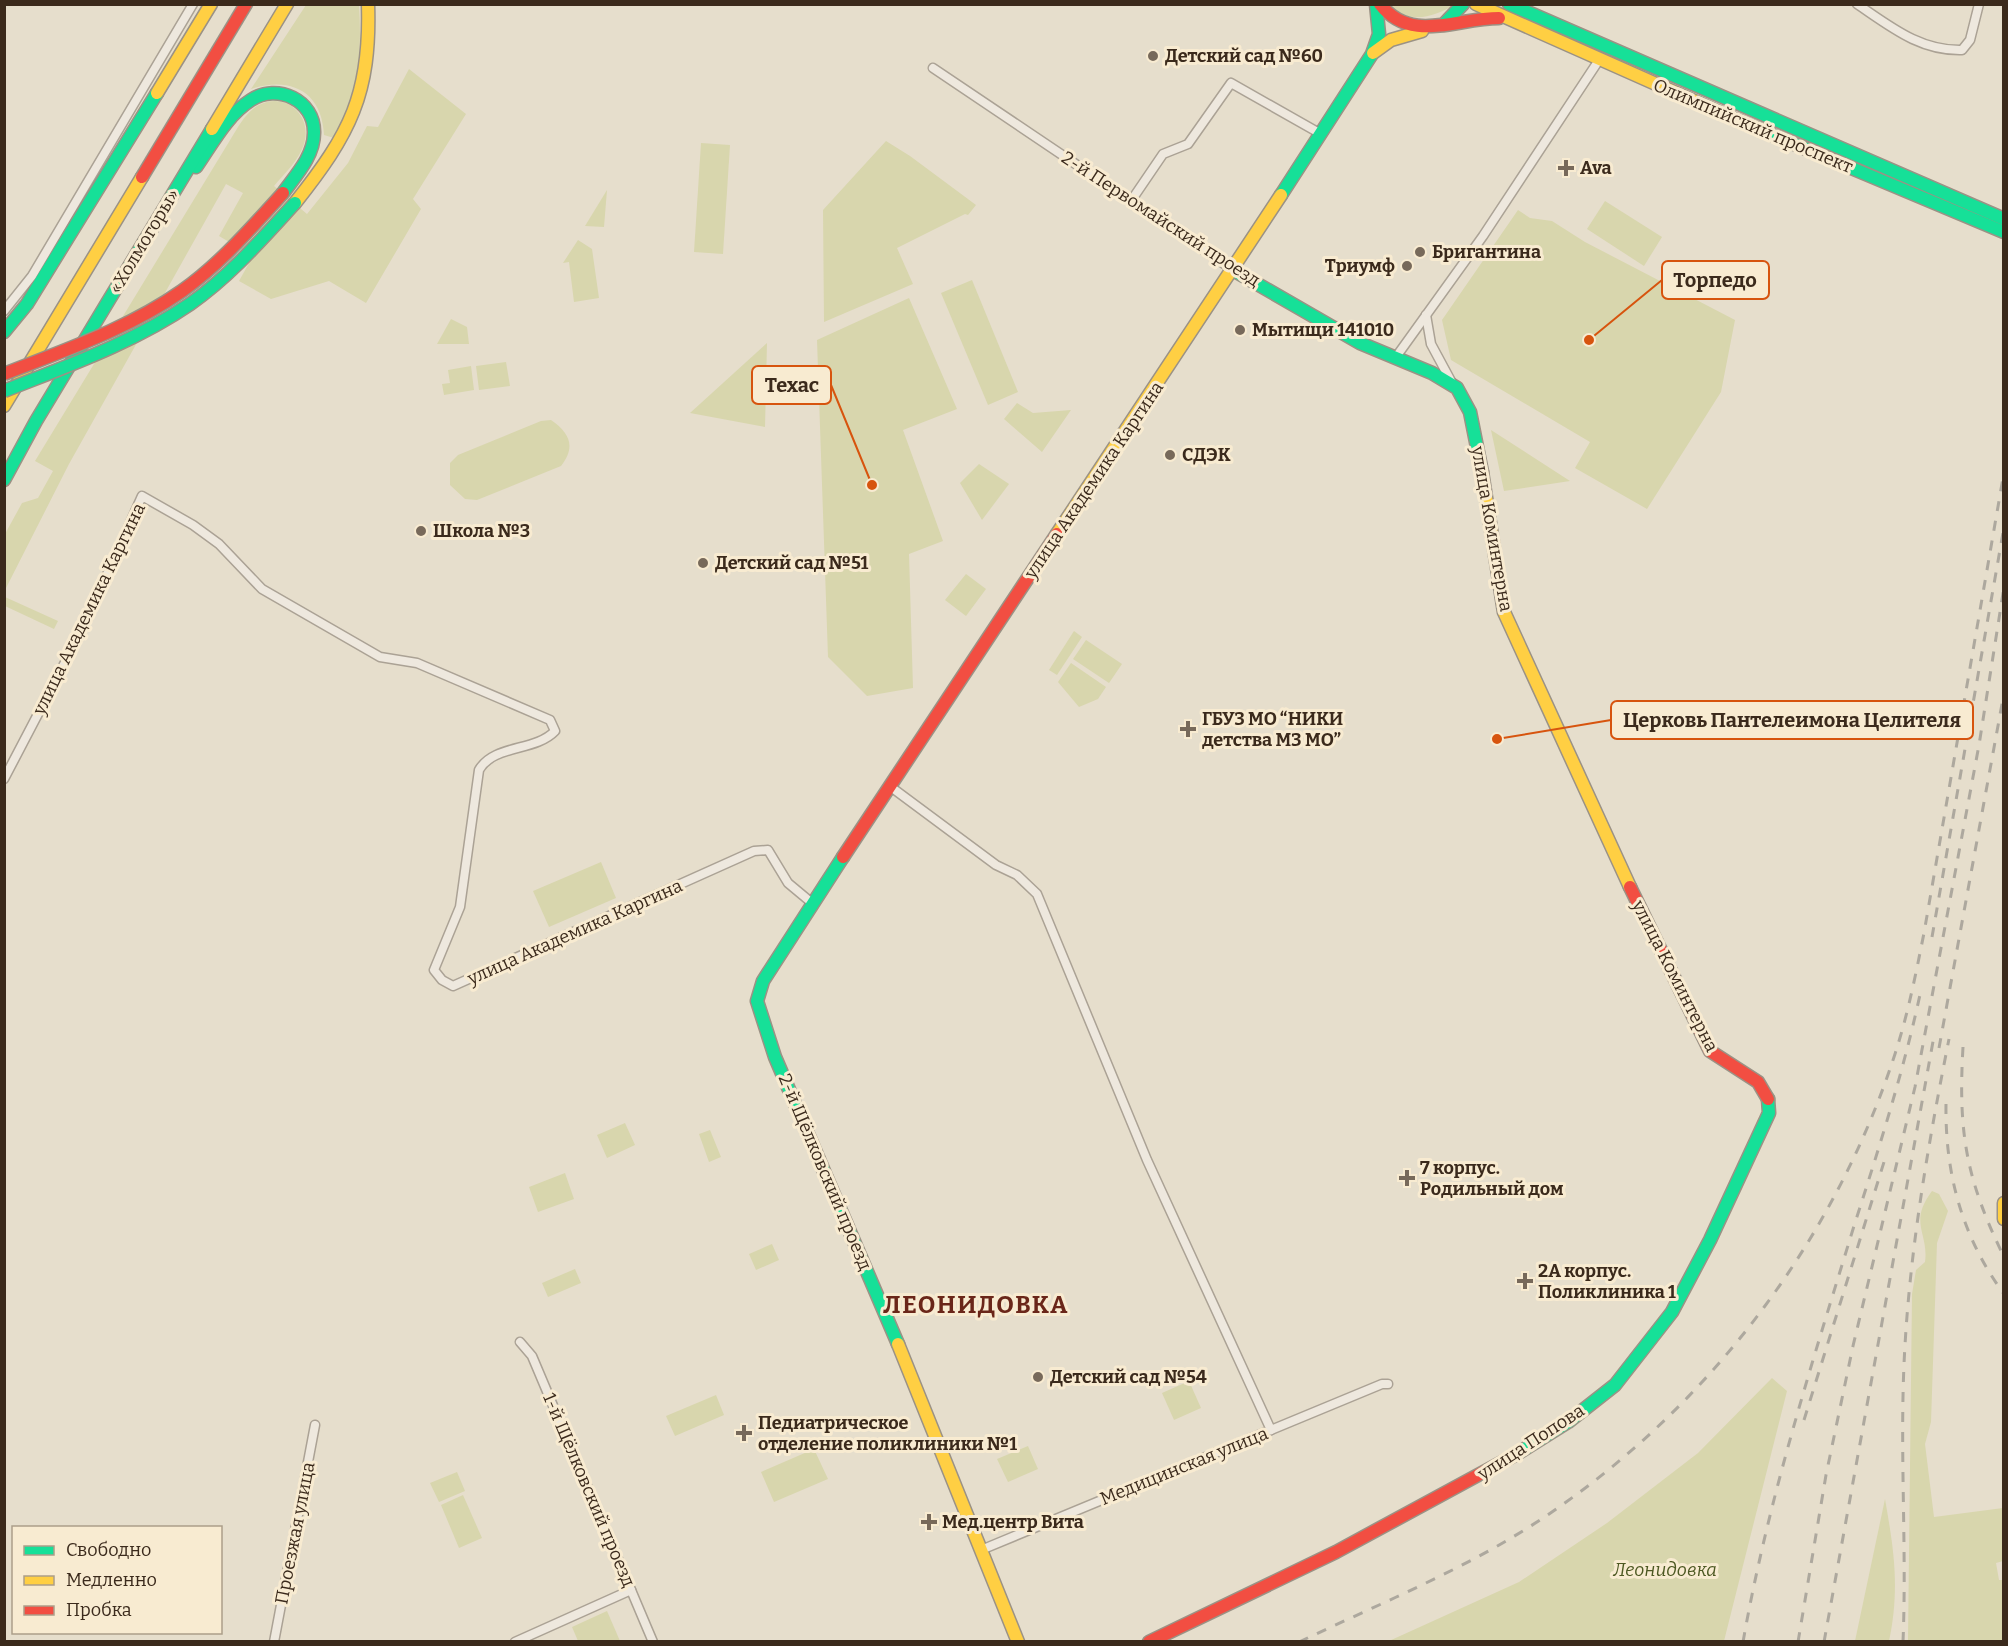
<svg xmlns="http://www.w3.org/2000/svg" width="2008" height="1646" font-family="Bitter,serif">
<rect width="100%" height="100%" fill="#e6decc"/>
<g fill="#d8d6ad">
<path d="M 306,5 L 359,5 C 362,53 359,95 334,138 L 324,135 C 322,91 290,76 251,89 Z"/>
<path d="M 1390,5 L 1453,4 L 1454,5 C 1434,17 1409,25 1390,5 Z"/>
<path d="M 409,69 L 466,114 L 413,199 L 421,209 L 366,303 L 329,281 L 271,299 L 239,281 L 253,256 L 219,236 L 243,193 L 226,184 L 69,464 L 5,590 L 5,534 L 22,503 L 38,498 L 53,471 L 35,461 L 238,127 C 243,119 249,111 257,106 C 284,90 313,114 304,144 C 299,160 285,173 274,186 L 307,214 L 348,163 L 367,126 L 378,127 Z"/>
<path d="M 886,141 L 910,156 L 976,205 L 968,215 L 965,214 L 897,248 L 913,284 L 824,322 L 823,210 Z"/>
<path d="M 701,143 L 730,145 L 723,254 L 694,252 Z"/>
<path d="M 607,190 L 604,227 L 585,226 Z"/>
<path d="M 1605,201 L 1662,237 L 1644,266 L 1587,229 Z"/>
<path d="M 1518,210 L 1530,218 L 1552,221 L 1585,242 L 1735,320 L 1721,392 L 1647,509 L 1575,468 L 1590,442 L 1451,360 L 1442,320 Z"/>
<path d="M 578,240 L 592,249 L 599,298 L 574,302 L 569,262 L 563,263 Z"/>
<path d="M 972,280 L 1018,392 L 988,405 L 941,293 Z"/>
<path d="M 909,298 L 957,409 L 903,430 L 943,541 L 909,554 L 913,688 L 867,696 L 828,657 L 817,340 Z"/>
<path d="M 451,319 L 467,327 L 469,344 L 437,344 Z"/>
<path d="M 767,343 L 765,427 L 690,413 Z"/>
<path d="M 506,362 L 510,386 L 479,390 L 476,366 Z"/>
<path d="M 471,366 L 474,390 L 444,395 L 442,384 L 450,383 L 448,370 Z"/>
<path d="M 1017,403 L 1033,413 L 1071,410 L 1042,452 L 1004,419 Z"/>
<path d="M 551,420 C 570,433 576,447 561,466 L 477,500 L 465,499 L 450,485 L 450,463 L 458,455 L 541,421 Z"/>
<path d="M 1491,430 L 1570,481 L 1504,491 Z"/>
<path d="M 979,464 L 1009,484 L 982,520 L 960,483 Z"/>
<path d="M 966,574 L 986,589 L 966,616 L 945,600 Z"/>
<path d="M 5,597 L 58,621 L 54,629 L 5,606 Z"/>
<path d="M 1074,631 L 1082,637 L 1057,675 L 1049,670 Z"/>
<path d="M 1086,640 L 1122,664 L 1109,683 L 1073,659 Z"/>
<path d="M 1071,663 L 1106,687 L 1098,699 L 1079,707 L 1058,682 Z"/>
<path d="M 601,862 L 616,898 L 549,927 L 533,891 Z"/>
<path d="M 625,1123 L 635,1145 L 607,1158 L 597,1135 Z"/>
<path d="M 710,1130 L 721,1157 L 709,1162 L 699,1134 Z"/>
<path d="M 565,1173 L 574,1199 L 538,1212 L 529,1187 Z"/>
<path d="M 1932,1191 L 1939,1194 L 1948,1211 L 1937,1243 L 1931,1422 L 1925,1444 L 1934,1517 L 2003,1508 L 2003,1561 L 1996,1563 L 1999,1580 L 2003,1580 L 2003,1641 L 1908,1641 L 1912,1294 L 1916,1270 L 1925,1262 C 1929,1233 1908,1223 1932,1191 Z"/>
<path d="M 772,1244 L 779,1260 L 756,1270 L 749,1254 Z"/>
<path d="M 575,1269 L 581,1283 L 548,1297 L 542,1283 Z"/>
<path d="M 1772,1378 L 1787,1391 L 1724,1641 L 1389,1641 L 1519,1582 L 1607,1523 L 1698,1453 Z"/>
<path d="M 1189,1381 L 1201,1408 L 1174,1420 L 1162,1393 Z"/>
<path d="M 716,1395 L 724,1415 L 675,1436 L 666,1416 Z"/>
<path d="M 1028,1446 L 1038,1469 L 1008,1482 L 997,1459 Z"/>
<path d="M 814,1449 L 828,1479 L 774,1502 L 761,1472 Z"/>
<path d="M 457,1472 L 465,1491 L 439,1502 L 430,1483 Z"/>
<path d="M 463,1495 L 482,1538 L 459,1548 L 441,1505 Z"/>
<path d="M 1885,1499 C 1894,1550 1900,1589 1889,1641 L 1855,1641 Z"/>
<path d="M 607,1611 L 620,1641 L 578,1641 L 572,1627 Z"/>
</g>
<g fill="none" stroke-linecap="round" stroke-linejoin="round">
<g stroke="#aba295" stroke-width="11">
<g id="street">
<path d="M 1857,4 C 1891,27 1920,51 1962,50 L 1970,40 L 1979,4"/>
<path d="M 933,68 L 1233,270"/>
<path d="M 1131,201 L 1163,154 L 1188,144 L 1231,83 L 1321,134"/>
<path d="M 4,311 L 32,276 L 193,4"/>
<path d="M 1426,315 L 1431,344 L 1452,383"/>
<path d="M 1396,357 L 1483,236 L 1599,60"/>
<path d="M 4,779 L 84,626 L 142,496 L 193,525 L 219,544 L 262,589 L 380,657 L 417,663 L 550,720 L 555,731 C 535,752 494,744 479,770 L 460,907 L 434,970 L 442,980 L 453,986 L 754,851 L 768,850 L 788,883 L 812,903"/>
<path d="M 891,787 L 996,865 L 1017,875 L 1037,894 L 1147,1160 L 1271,1430"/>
<path d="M 520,1342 L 532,1356 L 653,1642"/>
<path d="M 981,1550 L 1382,1384 L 1388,1384"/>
<path d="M 274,1642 L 315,1425"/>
<path d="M 515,1642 L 631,1590"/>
</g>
</g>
<g stroke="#9b9285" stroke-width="15">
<g id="fast">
<path d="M 1509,4 L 2004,219"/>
<path d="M 1446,22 L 1463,4"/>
<path d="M 1737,120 L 2004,232"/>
<path d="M 196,167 C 212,144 227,115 251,100 C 277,83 315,100 314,133 C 314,156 296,175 283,193"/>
<path d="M 1281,195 L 1372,54 L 1379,34 L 1376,4"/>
<path d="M 1233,270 L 1360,343 L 1432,373 L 1457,388 L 1470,412 L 1482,472"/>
<path d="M 4,332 L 27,304 L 157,93"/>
<path d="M 4,480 L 36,421 L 212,129"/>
<path d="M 843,857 L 763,981 L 757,1001 L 775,1057 L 898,1344"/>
<path d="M 1515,1455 L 1568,1422 L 1615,1385 L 1672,1312 L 1710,1240 L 1769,1113 L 1768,1099"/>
</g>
</g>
<g stroke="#9b9285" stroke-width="15">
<g id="slow">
<path d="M 1476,4 L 1737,120"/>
<path d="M 1373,53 L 1391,40 L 1422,31"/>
<path d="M 157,93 L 211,4"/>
<path d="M 212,129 L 287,4"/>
<path d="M 295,203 C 350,134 371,94 368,4"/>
<path d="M 4,406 L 142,177"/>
<path d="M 1482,472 L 1504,612 L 1630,887"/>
<path d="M 1057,534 L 1281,195"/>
<path d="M 2004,1203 L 2004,1219"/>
<path d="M 898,1344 L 1018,1642"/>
</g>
</g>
<g stroke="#9b9285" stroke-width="15">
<g id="jam">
<path d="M 1380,4 C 1411,44 1456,18 1499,18"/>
<path d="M 142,177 L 246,4"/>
<path d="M 843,857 L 1057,534"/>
<path d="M 1630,887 L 1710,1051 L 1758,1082 L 1768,1099"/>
<path d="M 1149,1642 L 1336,1552 L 1515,1455"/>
</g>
</g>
<use href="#street" stroke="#eee8de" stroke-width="8"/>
<use href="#fast" stroke="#16e098" stroke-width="12"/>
<use href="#slow" stroke="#ffcf43" stroke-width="12"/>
<use href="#jam" stroke="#f24e42" stroke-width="12"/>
<g stroke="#ada89e" stroke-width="3" stroke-dasharray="10 10" stroke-linecap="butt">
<path d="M 1932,937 L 2004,527"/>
<path d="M 1963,1047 C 1958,1133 1966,1179 2004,1257"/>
<path d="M 1939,1048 L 2004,693"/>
<path d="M 1946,1104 C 1945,1174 1962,1237 2004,1294"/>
<path d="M 1804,1420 L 1884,1162"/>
<path d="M 1299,1642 C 1381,1603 1468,1568 1543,1518 C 1708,1408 1834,1242 1895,1054 C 1908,1014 1916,973 1924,933 L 2004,472"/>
<path d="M 1743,1642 C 1768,1500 1812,1363 1854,1226 C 1879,1148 1904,1070 1921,990"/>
<path d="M 1798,1642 L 1826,1475 L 1853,1346 L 1915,1087 L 1979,745 L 2004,587"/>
<path d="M 1824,1642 L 1934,1036"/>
<path d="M 1903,1642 C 1907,1543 1899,1444 1905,1345 C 1911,1242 1929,1140 1949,1039"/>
</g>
<g stroke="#9b9285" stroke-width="15" stroke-linecap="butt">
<path id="fast-bridge" d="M 4,391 C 67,366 133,343 190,304 C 230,276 262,239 295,203"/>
</g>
<g stroke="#9b9285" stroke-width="15" stroke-linecap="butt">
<path id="jam-bridge" d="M 4,374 C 65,350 128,329 182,291 C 220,264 251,228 283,193"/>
</g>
<use href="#fast-bridge" stroke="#16e098" stroke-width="12"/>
<use href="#jam-bridge" stroke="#f24e42" stroke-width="12"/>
</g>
<g fill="#77695a" stroke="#f8ebd1" stroke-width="2">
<circle cx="1153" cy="56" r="6"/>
<path d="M1563 159h6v6h6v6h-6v6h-6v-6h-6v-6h6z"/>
<circle cx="1420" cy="252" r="6"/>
<circle cx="1407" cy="266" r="6"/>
<circle cx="1240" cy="330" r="6"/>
<circle cx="1170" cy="455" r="6"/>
<circle cx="421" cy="531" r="6"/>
<circle cx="703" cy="563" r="6"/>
<path d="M1185 720h6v6h6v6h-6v6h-6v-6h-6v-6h6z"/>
<path d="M1404 1169h6v6h6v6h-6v6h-6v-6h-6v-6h6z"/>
<path d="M1522 1272h6v6h6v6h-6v6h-6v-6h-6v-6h6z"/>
<circle cx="1038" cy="1377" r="6"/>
<path d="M741 1424h6v6h6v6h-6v6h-6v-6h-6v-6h6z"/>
<path d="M926 1513h6v6h6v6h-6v6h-6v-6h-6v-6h6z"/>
</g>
<g text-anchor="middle" stroke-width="6" stroke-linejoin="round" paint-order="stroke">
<g font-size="18" font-weight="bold" fill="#3b2a1c" stroke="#f8ebd1" text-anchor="start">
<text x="1165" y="62">Детский сад №60</text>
<text x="1580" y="174">Ava</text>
<text x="1432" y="258">Бригантина</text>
<text x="1395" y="272" text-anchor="end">Триумф</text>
<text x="1252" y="336">Мытищи 141010</text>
<text x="1182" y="461">СДЭК</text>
<text x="433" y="537">Школа №3</text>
<text x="715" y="569">Детский сад №51</text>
<text x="1202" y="725">ГБУЗ МО “НИКИ<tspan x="1202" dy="21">детства МЗ МО”</tspan></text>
<text x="1420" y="1174">7 корпус.<tspan x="1420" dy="21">Родильный дом</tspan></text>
<text x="1538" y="1277">2А корпус.<tspan x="1538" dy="21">Поликлиника 1</tspan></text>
<text x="1050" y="1383">Детский сад №54</text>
<text x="758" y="1429">Педиатрическое<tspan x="758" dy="21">отделение поликлиники №1</tspan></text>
<text x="942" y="1528">Мед.центр Вита</text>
</g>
<g font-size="18" fill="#3b2a1c" stroke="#f8ebd1">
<text transform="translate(1753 126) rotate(23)" y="6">Олимпийский проспект</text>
<text transform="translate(1161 219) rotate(33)" y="6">2-й Первомайский проезд</text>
<text transform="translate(144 241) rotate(-59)" y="6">«Холмогоры»</text>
<text transform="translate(1094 480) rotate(-56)" y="6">улица Академика Каргина</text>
<text transform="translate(1492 529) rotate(80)" y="6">улица Коминтерна</text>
<text transform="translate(89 609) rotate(-64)" y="6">улица Академика Каргина</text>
<text transform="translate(575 932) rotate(-24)" y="6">улица Академика Каргина</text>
<text transform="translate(1675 976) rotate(63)" y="6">улица Коминтерна</text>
<text transform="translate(825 1172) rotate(67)" y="6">2-й Щёлковский проезд</text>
<text transform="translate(1531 1442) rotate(-33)" y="6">улица Попова</text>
<text transform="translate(1184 1466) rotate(-22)" y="6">Медицинская улица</text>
<text transform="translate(589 1490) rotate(67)" y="6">1-й Щёлковский проезд</text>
<text transform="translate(295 1533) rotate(-79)" y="6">Проезжая улица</text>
</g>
<g font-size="18" font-style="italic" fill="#4d5822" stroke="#f8ebd1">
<text x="1665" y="1576">Леонидовка</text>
</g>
<g font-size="24" font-weight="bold" letter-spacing="1.5" fill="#6a2619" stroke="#f8ebd1">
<text x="976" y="1313">ЛЕОНИДОВКА</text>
</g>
</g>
<path fill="none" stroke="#d7540e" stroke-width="2" d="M1589 340L1662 280M872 485L831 385M1497 739L1611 720"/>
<g fill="#d7540e" stroke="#f8ebd1" stroke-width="2">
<circle cx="1589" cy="340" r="6"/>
<circle cx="872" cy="485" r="6"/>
<circle cx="1497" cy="739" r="6"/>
</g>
<g fill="#f8ebd1" stroke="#d7540e" stroke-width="2">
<rect x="1662" y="261" width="107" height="38" rx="6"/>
<rect x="752" y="366" width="79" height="38" rx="6"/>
<rect x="1611" y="701" width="362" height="38" rx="6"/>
</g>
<g font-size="20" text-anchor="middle" font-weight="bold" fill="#3b2a1c">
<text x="1715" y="287">Торпедо</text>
<text x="792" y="392">Техас</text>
<text x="1792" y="727">Церковь Пантелеимона Целителя</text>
</g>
<rect width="2008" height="1646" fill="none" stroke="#3b2a1c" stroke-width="12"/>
<rect x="12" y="1526" width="210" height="108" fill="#f8ebd1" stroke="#ac9e89" stroke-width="1.5"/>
<rect x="24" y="1546" width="30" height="9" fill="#16e098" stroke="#ac9e89" stroke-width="1.5"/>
<text x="66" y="1556" font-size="18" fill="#3b2a1c">Свободно</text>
<rect x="24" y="1576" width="30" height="9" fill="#ffcf43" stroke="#ac9e89" stroke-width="1.5"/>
<text x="66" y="1586" font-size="18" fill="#3b2a1c">Медленно</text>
<rect x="24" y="1606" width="30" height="9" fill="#f24e42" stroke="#ac9e89" stroke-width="1.5"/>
<text x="66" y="1616" font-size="18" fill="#3b2a1c">Пробка</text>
</svg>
